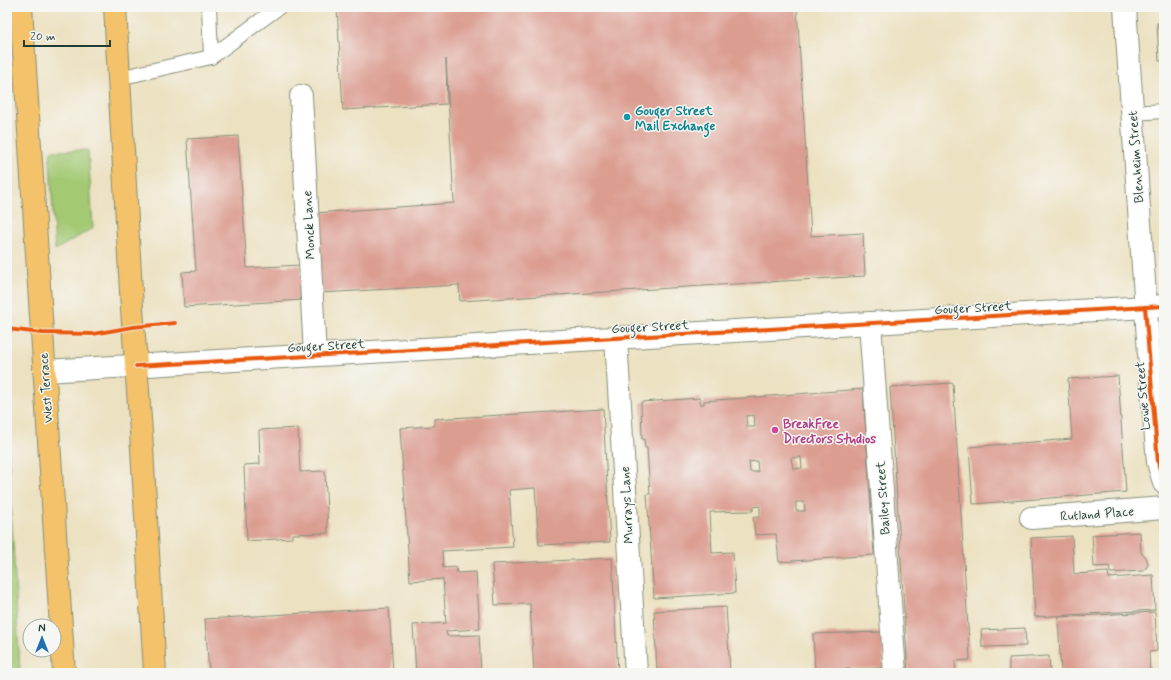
<svg xmlns="http://www.w3.org/2000/svg" width="1171" height="680" font-family="Mynerve,sans-serif">
<rect width="100%" height="100%" fill="#f6f6f2"/>
<filter id="ink" filterUnits="userSpaceOnUse"><feTurbulence type="fractalNoise" baseFrequency=".025" numOctaves="2"/><feDisplacementMap in="SourceGraphic" scale="8" xChannelSelector="R" yChannelSelector="G"/><feConvolveMatrix kernelMatrix="1 2 1 2 8 2 1 2 1" color-interpolation-filters="sRGB"/></filter>
<filter id="wash" filterUnits="userSpaceOnUse"><feTurbulence type="fractalNoise" baseFrequency=".012" numOctaves="4" result="noise"/><feDisplacementMap in="SourceGraphic" scale="16" xChannelSelector="R" yChannelSelector="G"/><feGaussianBlur stdDeviation="0.9" result="paint"/><feColorMatrix in="noise" values="0 0 0 0 0 0 0 0 0 0 0 0 0 0 0 0 0 1.4 0 .05"/><feComposite in="paint" operator="in"/></filter>
<g filter="url(#wash)">
<rect width="100%" height="100%" fill="#ece1c1"/>
<g fill="#a3c973" stroke="#618354">
<path d="M 88,150 L 93,228 L 55,250 L 50,160 L 51,151 Z"/>
<path d="M 7,429 L 20,673 L 7,673 Z"/>
</g>
<g id="blocks">
<g fill="#dc9d91" fill-rule="evenodd">
<path d="M 337,7 L 797,7 L 811,236 L 863,233 L 865,276 L 460,301 L 459,285 L 321,293 L 315,213 L 454,203 L 446,59 L 447,104 L 343,110 Z"/>
<path d="M 1157,23 L 1164,23 L 1164,61 L 1159,61 Z"/>
<path d="M 238,136 L 247,268 L 300,265 L 303,300 L 184,307 L 182,272 L 196,271 L 187,139 Z"/>
<path d="M 1118,376 L 1126,492 L 973,504 L 969,447 L 1072,439 L 1068,379 Z"/>
<path d="M 953,383 L 970,660 L 955,661 L 956,673 L 908,673 L 890,387 Z"/>
<path d="M 863,389 L 874,555 L 779,562 L 776,534 L 755,535 L 753,517 L 760,517 L 760,506 L 753,507 L 753,511 L 710,512 L 712,553 L 733,552 L 735,593 L 654,598 L 647,494 L 650,494 L 647,448 L 645,448 L 644,439 L 642,439 L 641,402 L 700,398 L 700,404 L 704,404 L 704,401 ZM 754,415 L 755,427 L 747,427 L 746,416 ZM 801,457 L 802,468 L 793,469 L 791,458 ZM 757,461 L 758,472 L 750,472 L 749,462 ZM 796,502 L 804,502 L 805,511 L 796,511 Z"/>
<path d="M 603,409 L 610,542 L 539,545 L 535,488 L 509,490 L 513,547 L 442,551 L 443,568 L 456,567 L 457,573 L 476,572 L 480,629 L 446,631 L 447,636 L 479,635 L 481,673 L 416,673 L 413,625 L 446,623 L 443,579 L 410,581 L 400,428 L 434,426 L 434,419 Z"/>
<path d="M 298,428 L 300,472 L 325,471 L 328,533 L 292,534 L 292,538 L 247,541 L 244,465 L 260,464 L 259,430 Z"/>
<path d="M 1140,532 L 1141,553 L 1145,556 L 1147,560 L 1148,564 L 1146,568 L 1142,571 L 1110,573 L 1109,566 L 1094,567 L 1092,535 Z"/>
<path d="M 1072,536 L 1074,574 L 1108,572 L 1109,578 L 1153,575 L 1155,610 L 1035,617 L 1031,538 Z"/>
<path d="M 612,558 L 618,673 L 534,673 L 530,604 L 495,605 L 492,564 Z"/>
<path d="M 726,607 L 730,673 L 657,673 L 654,611 Z"/>
<path d="M 389,608 L 393,673 L 209,673 L 205,619 Z"/>
<path d="M 1155,612 L 1157,651 L 1149,652 L 1150,673 L 1061,673 L 1058,617 Z"/>
<path d="M 1025,628 L 1026,646 L 982,647 L 981,630 Z"/>
<path d="M 883,632 L 884,668 L 815,670 L 813,634 Z"/>
<path d="M 1049,656 L 1050,673 L 1009,673 L 1009,658 Z"/>
</g>
</g>
</g>
<g filter="url(#ink)">
<use href="#blocks" fill-opacity="0" stroke="#868f7a" stroke-width="1"/>
<g fill="none" stroke-linecap="round" stroke-linejoin="round">
<g stroke="#868f7a" stroke-width="16">
<g id="service">
<path d="M 209,7 L 211,57"/>
<path d="M 119,78 L 211,57 L 279,7"/>
<path d="M 1132,113 L 1164,111"/>
</g>
</g>
<g stroke="#868f7a" stroke-width="24">
<g id="minor">
<path d="M 1125,7 L 1150,368 L 1158,462 L 1164,483"/>
<path d="M 301,96 L 315,355"/>
<path d="M 870,323 L 895,673"/>
<path d="M 616,338 L 636,673"/>
<path d="M 1031,518 L 1164,508"/>
</g>
</g>
<g stroke="#868f7a" stroke-width="24">
<path id="tertiary" d="M 44,371 L 1164,306"/>
</g>
<g stroke="#868f7a" stroke-width="24">
<g id="primary">
<path d="M 21,7 L 64,673"/>
<path d="M 115,7 L 132,309 L 141,432 L 155,673"/>
</g>
</g>
<use href="#service" stroke="#fff" stroke-width="14"/>
<use href="#minor" stroke="#fff" stroke-width="22"/>
<use href="#tertiary" stroke="#fff" stroke-width="22"/>
<use href="#primary" stroke="#f3c26a" stroke-width="22"/>
<g stroke="#f6f6f2" stroke-width="6">
<g id="cycleway">
<path d="M 1145,307 L 1158,462 L 1164,483"/>
<path d="M 7,329 L 42,333 L 93,334 L 133,327 L 175,323"/>
<path d="M 136,366 L 1164,306"/>
</g>
</g>
<use href="#cycleway" stroke="#e8590c" stroke-width="4"/>
</g>
</g>
<circle fill="#0f9aa8" stroke="#f6f6f2" stroke-width="1.5" cx="627" cy="117" r="4"/>
<circle fill="#d1479c" stroke="#f6f6f2" stroke-width="1.5" cx="775" cy="430" r="4"/>
<g text-anchor="middle" stroke-width="3" stroke-linejoin="round" paint-order="stroke">
<g font-size="13" font-weight="bold" fill="#0d838f" stroke="#f6f6f2" text-anchor="start">
<text x="635" y="115">Gouger Street<tspan x="635" dy="15">Mail Exchange</tspan></text>
</g>
<g font-size="13" fill="#1f3d34" stroke="#f6f6f2">
<text transform="translate(1135 157) rotate(-94)" y="5">Blenheim Street</text>
<text transform="translate(308 225) rotate(-93)" y="5">Monck Lane</text>
<text transform="translate(973 307) rotate(-3)" y="5">Gouger Street</text>
<text transform="translate(650 326) rotate(-3)" y="5">Gouger Street</text>
<text transform="translate(326 345) rotate(-3)" y="5">Gouger Street</text>
<text transform="translate(45 388) rotate(-94)" y="5">West Terrace</text>
<text transform="translate(1142 396) rotate(-95)" y="5">Lowe Street</text>
<text transform="translate(882 498) rotate(-94)" y="5">Bailey Street</text>
<text transform="translate(626 505) rotate(-93)" y="5">Murrays Lane</text>
<text transform="translate(1097 513) rotate(-4)" y="5">Rutland Place</text>
</g>
<g font-size="13" font-weight="bold" fill="#b23c85" stroke="#f6f6f2" text-anchor="start">
<text x="783" y="428">BreakFree<tspan x="783" dy="15">Directors Studios</tspan></text>
</g>
</g>
<rect width="1171" height="680" fill="none" stroke="#f6f6f2" stroke-width="24"/>
<g transform="translate(42 638)"><circle r="19" fill="#f6f6f2" stroke="#a0aca6"/>
<path d="M0-3L7 15L0 10L-7 15Z" fill="#1f6fb2"/>
<text y="-6" font-size="11" font-weight="bold" text-anchor="middle" fill="#1f3d34">N</text>
</g>
<path d="M24 40v6h86v-6" fill="none" stroke="#1f3d34" stroke-width="2"/>
<text x="30" y="40" font-size="12" fill="#1f3d34" stroke="#f6f6f2" stroke-width="3" paint-order="stroke">20 m</text>
</svg>
